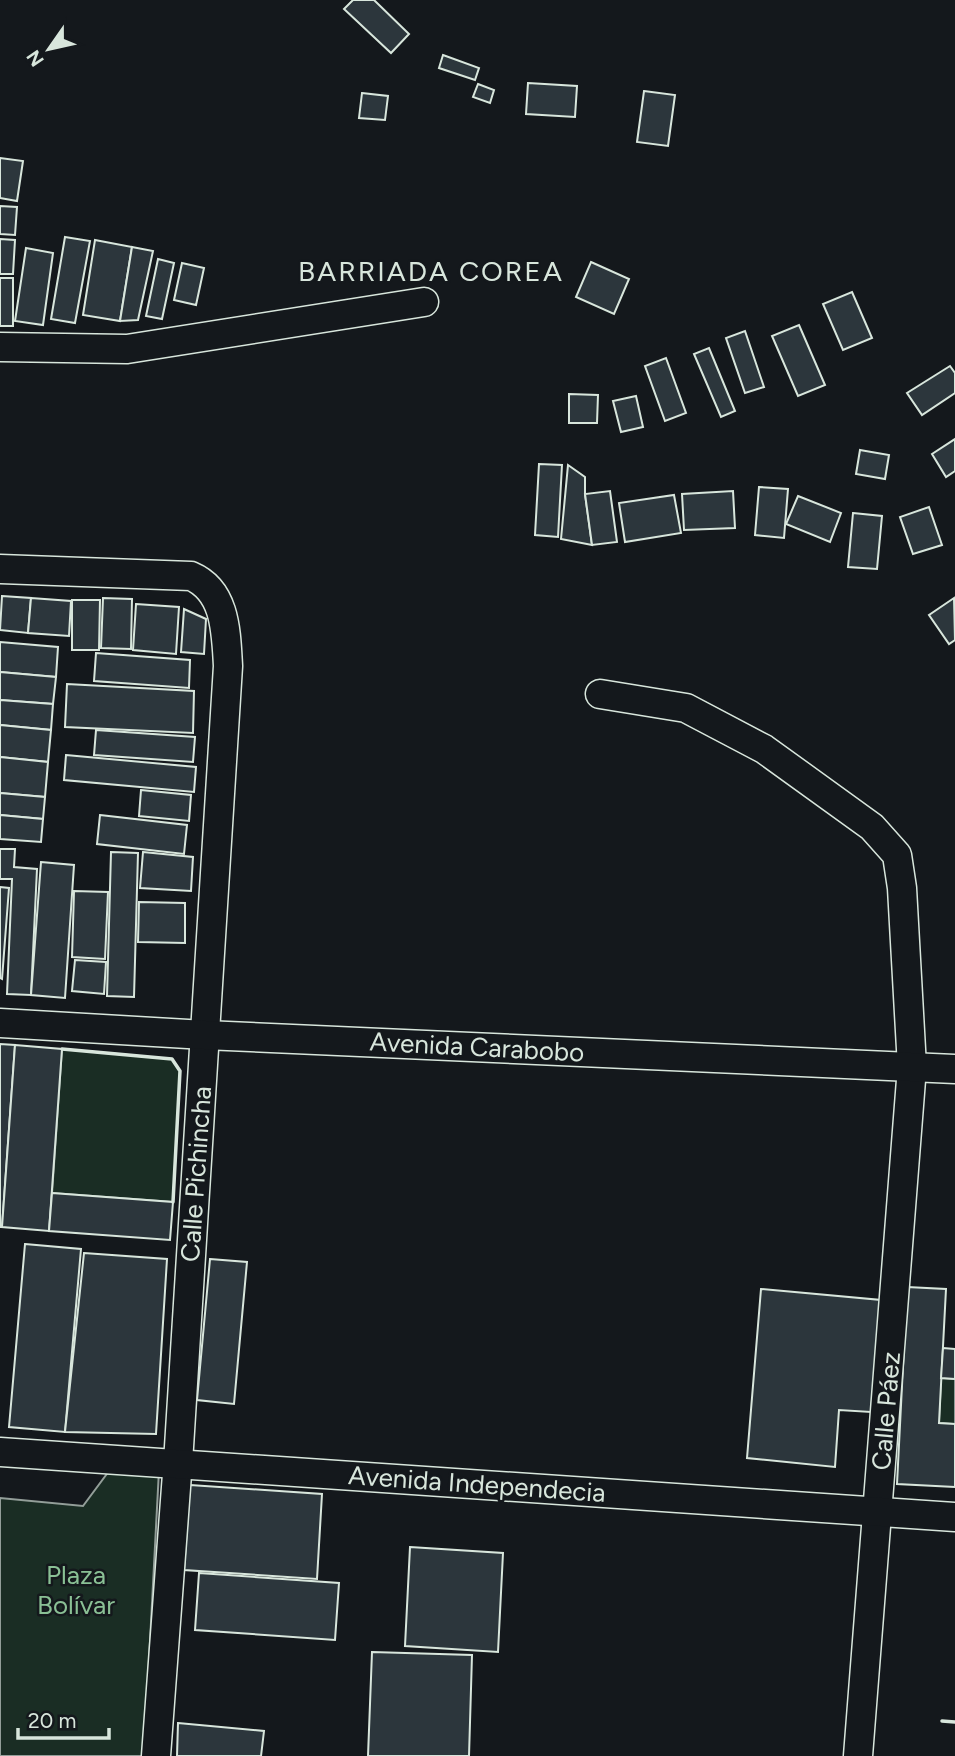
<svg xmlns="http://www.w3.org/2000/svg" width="955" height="1756" font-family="Figtree,sans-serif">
<rect width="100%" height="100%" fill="#14181c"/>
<g fill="#1a2d24" stroke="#939e99" stroke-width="2">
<path d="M 62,1049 L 172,1059 L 180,1071 L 173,1202 L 52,1193 Z"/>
<path d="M 941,1378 L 955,1379 L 955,1424 L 939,1423 Z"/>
<path d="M 112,1467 L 159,1470 L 144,1756 L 0,1756 L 0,1498 L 83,1506 Z"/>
</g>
<g fill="#2c363c" stroke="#d8e6dc" stroke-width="2">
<path d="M 353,0 L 374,0 L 409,34 L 391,53 L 344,9 Z"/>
<path d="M 443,55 L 479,68 L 475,80 L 439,68 Z"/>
<path d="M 528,83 L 577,86 L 575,117 L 526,114 Z"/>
<path d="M 478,84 L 494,90 L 490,103 L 473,97 Z"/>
<path d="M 644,91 L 675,95 L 668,146 L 637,142 Z"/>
<path d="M 362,93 L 388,96 L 385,120 L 359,118 Z"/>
<path d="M 0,158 L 23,161 L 17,201 L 0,198 Z"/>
<path d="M 0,206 L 17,207 L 15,235 L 0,234 Z"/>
<path d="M 65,237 L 90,241 L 75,323 L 51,319 Z"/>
<path d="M 0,239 L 15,240 L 13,274 L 0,274 Z"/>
<path d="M 95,240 L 132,247 L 120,321 L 83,315 Z"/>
<path d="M 132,247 L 153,251 L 138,320 L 120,321 Z"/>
<path d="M 26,248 L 53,253 L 43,325 L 15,321 Z"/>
<path d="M 158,259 L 174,263 L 162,319 L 146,316 Z"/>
<path d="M 591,262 L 629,279 L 614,314 L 576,297 Z"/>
<path d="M 182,263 L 204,268 L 196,305 L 174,300 Z"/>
<rect x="0" y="278" width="13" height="48"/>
<path d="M 852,292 L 872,338 L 843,350 L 823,304 Z"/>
<path d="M 799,325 L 825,385 L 798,396 L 772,336 Z"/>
<path d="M 745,331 L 764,387 L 745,393 L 726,338 Z"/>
<path d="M 709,348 L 735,411 L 721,417 L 694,354 Z"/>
<path d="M 666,358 L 686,413 L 665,421 L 645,366 Z"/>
<path d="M 950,366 L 955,373 L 955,393 L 922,415 L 907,393 Z"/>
<path d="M 569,394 L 598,395 L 597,423 L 569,423 Z"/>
<path d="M 636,396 L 643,427 L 621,432 L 613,401 Z"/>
<path d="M 955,439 L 955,471 L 946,477 L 932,454 Z"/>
<path d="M 860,450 L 889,455 L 885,479 L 856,474 Z"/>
<path d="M 539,464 L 562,465 L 558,537 L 535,535 Z"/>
<path d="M 568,465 L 585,477 L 585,494 L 592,545 L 561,539 Z"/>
<path d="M 759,487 L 788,489 L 784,538 L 755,535 Z"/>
<path d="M 610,491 L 617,542 L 592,545 L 585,494 Z"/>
<path d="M 733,491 L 735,528 L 684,530 L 682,494 Z"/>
<path d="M 674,495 L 681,533 L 625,542 L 619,503 Z"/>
<path d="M 798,496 L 841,513 L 830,542 L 786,524 Z"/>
<path d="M 929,507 L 942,545 L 913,554 L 900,517 Z"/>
<path d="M 853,513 L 882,516 L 877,569 L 848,567 Z"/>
<path d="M 2,596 L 31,598 L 28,633 L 0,630 Z"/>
<path d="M 31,598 L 71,601 L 69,636 L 28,633 Z"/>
<path d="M 103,598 L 132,599 L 131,649 L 101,648 Z"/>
<path d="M 954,598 L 955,640 L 949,644 L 929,615 Z"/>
<path d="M 72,600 L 100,600 L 99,650 L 72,650 Z"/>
<path d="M 136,604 L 179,607 L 176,654 L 133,650 Z"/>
<path d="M 184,609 L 206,619 L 204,654 L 181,652 Z"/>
<path d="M 0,642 L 58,647 L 56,677 L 0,672 Z"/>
<path d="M 96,653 L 190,660 L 189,688 L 94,681 Z"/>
<path d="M 0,672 L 56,677 L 53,704 L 0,700 Z"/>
<path d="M 67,684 L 194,691 L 193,733 L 65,727 Z"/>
<path d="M 0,700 L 53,704 L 51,730 L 0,725 Z"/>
<path d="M 0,725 L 51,730 L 48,762 L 0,757 Z"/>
<path d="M 96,730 L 195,737 L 193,762 L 94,755 Z"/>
<path d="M 66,755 L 196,767 L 194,792 L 64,780 Z"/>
<path d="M 0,757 L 48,762 L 45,797 L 0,793 Z"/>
<path d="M 141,790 L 191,795 L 189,821 L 139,816 Z"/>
<path d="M 0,793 L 45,797 L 43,819 L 0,815 Z"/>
<path d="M 0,815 L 43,819 L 41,842 L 0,839 Z"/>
<path d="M 100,815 L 187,825 L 184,854 L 97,844 Z"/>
<path d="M 0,849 L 15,849 L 14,867 L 37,869 L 31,995 L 7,994 L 12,879 L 0,879 Z"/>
<path d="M 111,852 L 138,853 L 134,997 L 107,996 Z"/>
<path d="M 143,852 L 193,857 L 191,891 L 140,888 Z"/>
<path d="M 41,862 L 74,865 L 65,998 L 31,995 Z"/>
<path d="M 0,887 L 9,888 L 2,979 L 0,978 Z"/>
<path d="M 74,891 L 108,892 L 105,959 L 72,957 Z"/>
<path d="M 139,902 L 185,903 L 185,943 L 138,942 Z"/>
<path d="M 75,960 L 106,962 L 104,994 L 72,991 Z"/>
<path d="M 0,1044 L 15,1045 L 2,1227 L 0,1227 Z"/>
<path d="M 15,1045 L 62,1049 L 49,1231 L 2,1227 Z"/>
<path d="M 52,1193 L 173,1202 L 170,1240 L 49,1231 Z"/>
<path d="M 25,1244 L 81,1249 L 65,1432 L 9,1427 Z"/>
<path d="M 84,1253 L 167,1259 L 156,1434 L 65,1432 Z"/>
<path d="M 210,1259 L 247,1262 L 234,1404 L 197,1400 Z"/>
<path d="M 907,1287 L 946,1289 L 939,1423 L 955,1424 L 955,1487 L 897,1484 Z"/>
<path d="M 761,1289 L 881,1300 L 871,1412 L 839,1410 L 835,1467 L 747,1458 Z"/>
<path d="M 943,1348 L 955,1349 L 955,1379 L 941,1378 Z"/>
<path d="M 190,1485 L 322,1494 L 317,1579 L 184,1570 Z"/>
<path d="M 410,1547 L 503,1553 L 498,1652 L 405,1646 Z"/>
<path d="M 199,1573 L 339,1583 L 335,1640 L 195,1630 Z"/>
<path d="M 372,1652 L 472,1655 L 469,1756 L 368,1756 Z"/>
<path d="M 178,1723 L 264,1731 L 261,1756 L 177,1756 Z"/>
</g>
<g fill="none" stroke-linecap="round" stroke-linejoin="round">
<g stroke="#d8e6dc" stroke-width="31">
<g id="street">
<path d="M 0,347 L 127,349 L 424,302"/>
<path d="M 0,569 L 191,576 C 226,591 226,632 228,666 L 179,1447 L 156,1756"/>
<path d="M 600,694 L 686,708 L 764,749 L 872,827 L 897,855 L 902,888 L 912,1067 L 858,1756"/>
<path d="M 0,1023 L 205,1035 L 955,1069"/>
<path d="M 0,1452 L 955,1517"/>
</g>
</g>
<use href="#street" stroke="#14181c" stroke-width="28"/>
<g stroke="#d8e6dc" stroke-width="3.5">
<path d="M 62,1049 L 172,1059 L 180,1071 L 173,1202"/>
<path d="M 942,1721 L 955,1722"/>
</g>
</g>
<g text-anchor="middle" stroke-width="5" stroke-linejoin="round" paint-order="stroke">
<g font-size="26" fill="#d8e6dc" stroke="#14181c">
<text transform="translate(477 1047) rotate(3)" y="9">Avenida Carabobo</text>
<text transform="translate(196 1174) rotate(-86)" y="9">Calle Pichincha</text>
<text transform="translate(886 1411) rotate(-85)" y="9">Calle Páez</text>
<text transform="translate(477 1484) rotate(4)" y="9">Avenida Independecia</text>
</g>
<g font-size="26" fill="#8ac095" stroke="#14181c">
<text x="76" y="1584">Plaza<tspan x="76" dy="30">Bolívar</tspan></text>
</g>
<g font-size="28" letter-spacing="2" fill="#d8e6dc" stroke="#14181c">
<text x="431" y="281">BARRIADA COREA</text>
</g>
</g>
<g transform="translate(49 49) rotate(236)" stroke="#14181c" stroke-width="5" paint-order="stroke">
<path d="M0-5L12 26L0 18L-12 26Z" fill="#d8e6dc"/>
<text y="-10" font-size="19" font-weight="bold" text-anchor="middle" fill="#d8e6dc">N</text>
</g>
<path d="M18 1728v10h91v-10" fill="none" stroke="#d8e6dc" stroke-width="3.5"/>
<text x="28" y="1728" font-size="21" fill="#d8e6dc" stroke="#14181c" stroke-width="5" paint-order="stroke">20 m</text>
</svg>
